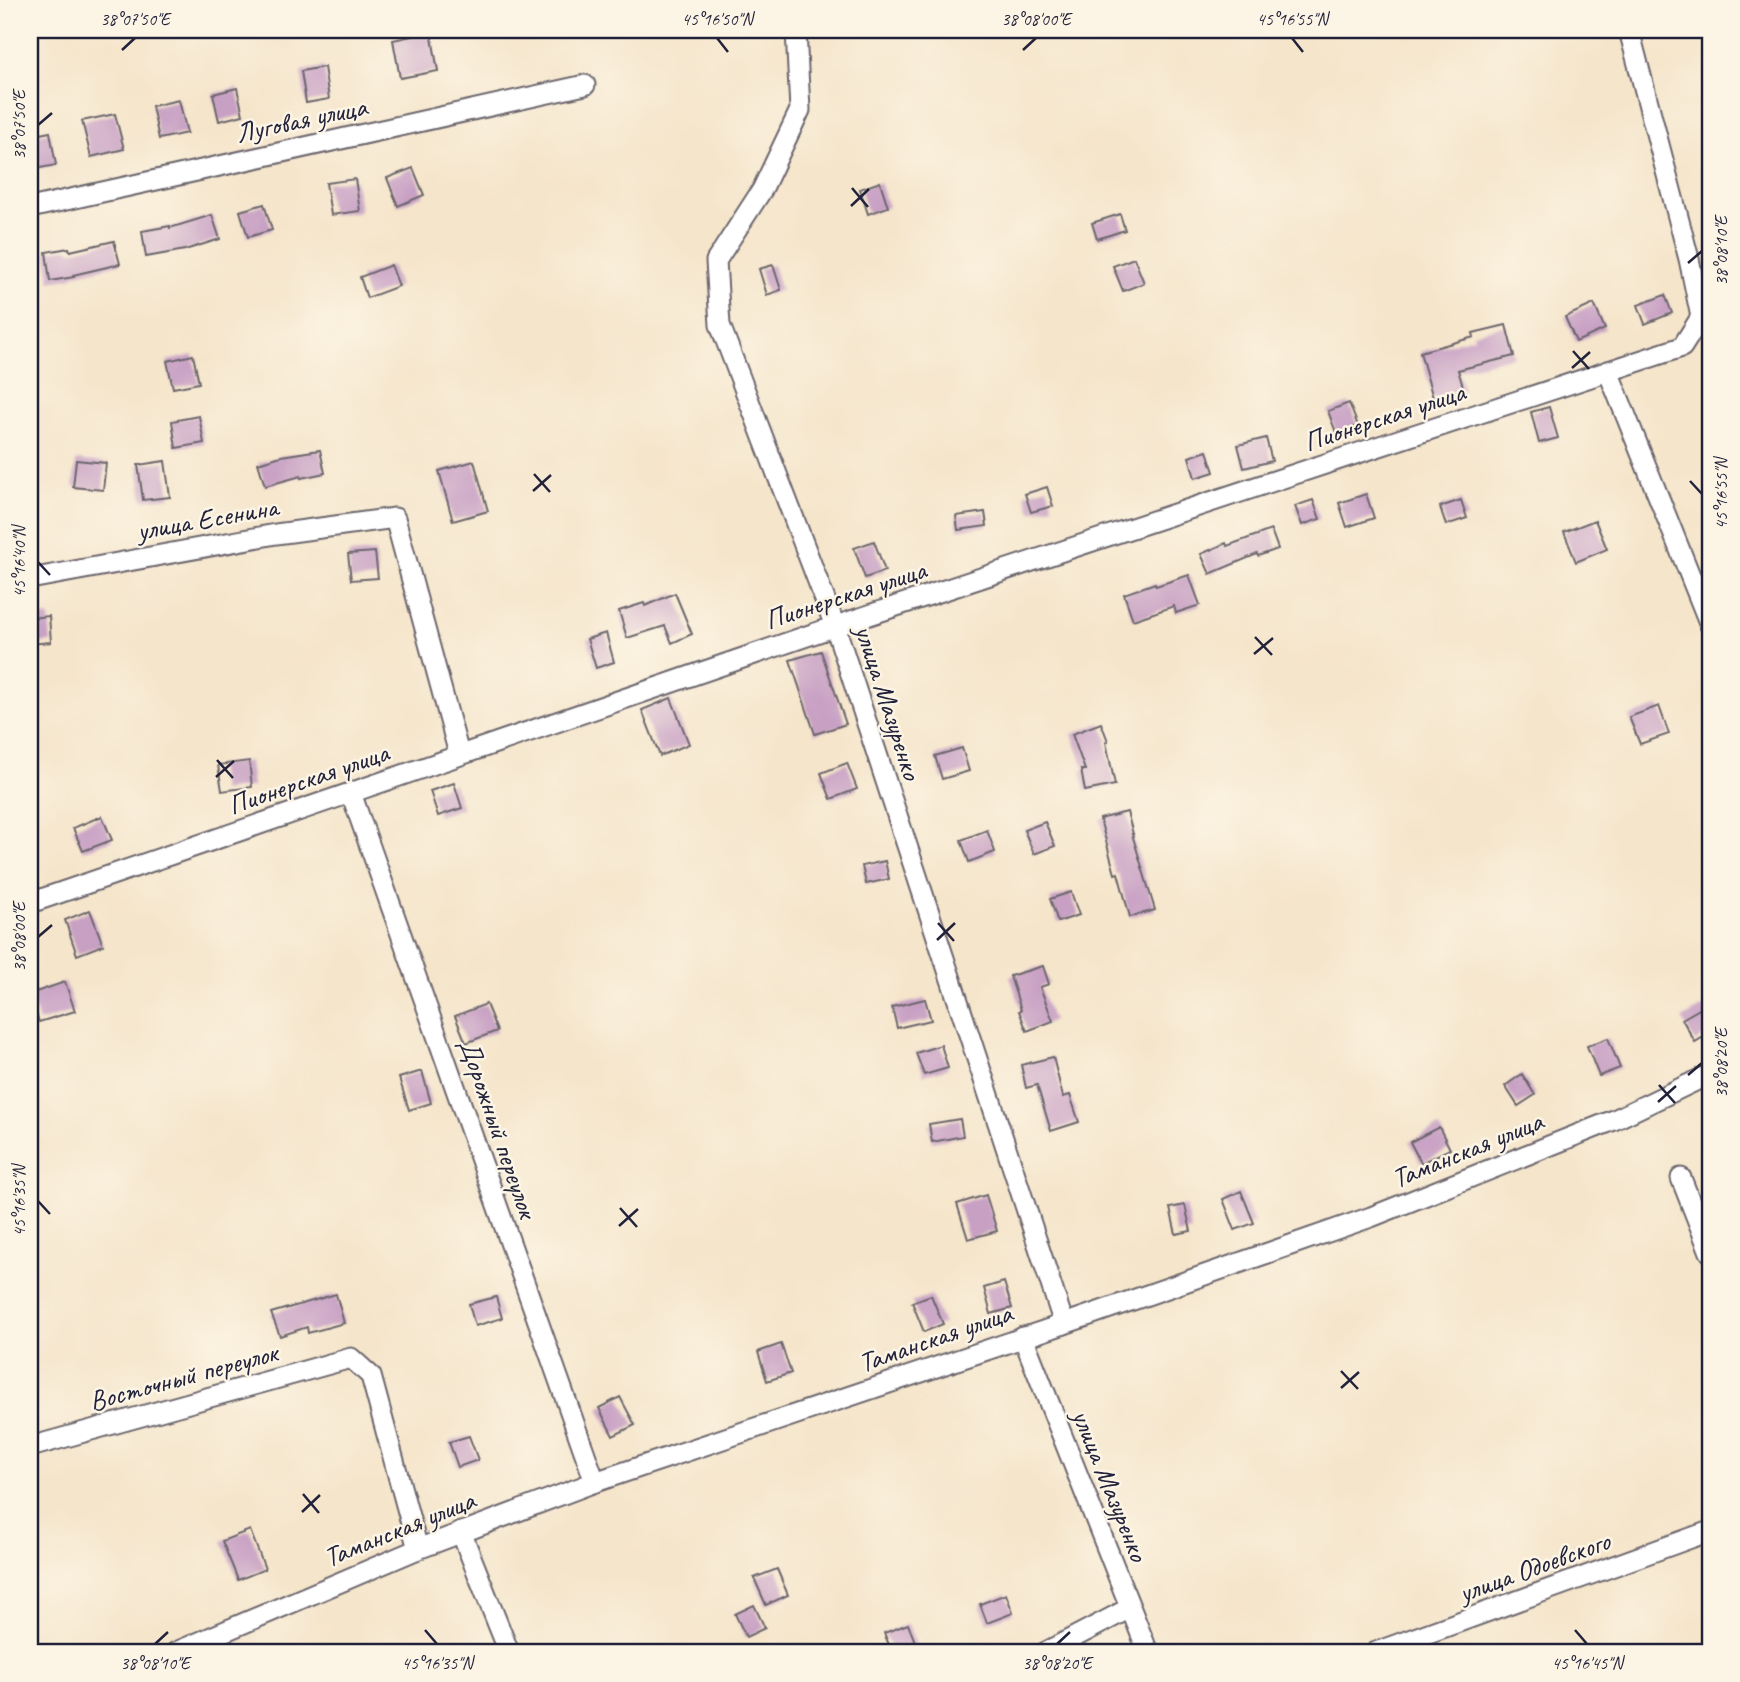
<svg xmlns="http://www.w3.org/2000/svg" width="1740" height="1682" font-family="Caveat,sans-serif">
<rect width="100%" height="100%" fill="#fcf5e5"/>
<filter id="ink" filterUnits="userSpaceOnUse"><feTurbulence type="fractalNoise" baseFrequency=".0143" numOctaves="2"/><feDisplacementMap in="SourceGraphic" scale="14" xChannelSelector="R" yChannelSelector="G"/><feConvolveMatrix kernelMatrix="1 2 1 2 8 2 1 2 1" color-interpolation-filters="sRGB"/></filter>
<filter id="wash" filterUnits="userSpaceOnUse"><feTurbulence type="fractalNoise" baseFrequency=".00686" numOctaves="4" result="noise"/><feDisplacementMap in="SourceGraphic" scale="28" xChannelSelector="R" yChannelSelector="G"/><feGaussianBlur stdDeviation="1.57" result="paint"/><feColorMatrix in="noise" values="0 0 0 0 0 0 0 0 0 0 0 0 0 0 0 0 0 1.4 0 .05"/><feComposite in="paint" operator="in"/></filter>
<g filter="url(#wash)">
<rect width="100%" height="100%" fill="#f5e5cb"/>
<g id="blocks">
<g fill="#c8a0c4">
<path d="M 431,32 L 438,71 L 400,78 L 393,40 Z"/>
<path d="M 324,67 L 329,99 L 306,103 L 301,71 Z"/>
<path d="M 237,88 L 243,115 L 219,121 L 213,94 Z"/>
<path d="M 179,100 L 187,133 L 159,139 L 152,106 Z"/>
<path d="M 115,114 L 124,149 L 91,157 L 82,121 Z"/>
<path d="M 50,132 L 56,165 L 30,170 L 30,136 Z"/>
<path d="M 413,168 L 424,195 L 398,206 L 387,178 Z"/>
<path d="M 355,179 L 360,211 L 331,215 L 326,183 Z"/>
<path d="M 880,182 L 888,207 L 868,214 L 860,189 Z"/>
<path d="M 264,204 L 272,230 L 248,237 L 240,211 Z"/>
<path d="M 1120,214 L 1125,230 L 1097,239 L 1092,223 Z"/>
<path d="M 212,215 L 220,239 L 185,250 L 146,257 L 142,231 L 170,226 L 170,228 Z"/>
<path d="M 114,241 L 120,264 L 73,275 L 74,277 L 50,281 L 46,252 L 69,248 L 70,251 Z"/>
<path d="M 1134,258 L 1144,283 L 1123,291 L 1113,266 Z"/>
<path d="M 391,265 L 399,286 L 367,298 L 360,277 Z"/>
<path d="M 773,265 L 781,290 L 767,295 L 759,269 Z"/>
<path d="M 1665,295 L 1672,313 L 1645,324 L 1638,305 Z"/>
<path d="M 1594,304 L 1605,329 L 1576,342 L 1565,317 Z"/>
<path d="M 1506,325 L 1514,356 L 1458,370 L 1464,390 L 1433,398 L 1420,352 L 1474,337 L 1473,333 Z"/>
<path d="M 193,355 L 199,383 L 173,388 L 167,361 Z"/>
<path d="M 1349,403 L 1358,426 L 1337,435 L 1328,411 Z"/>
<path d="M 1549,407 L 1558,438 L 1539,443 L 1531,412 Z"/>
<path d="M 199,416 L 204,443 L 176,448 L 172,421 Z"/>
<path d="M 1266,438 L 1272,461 L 1244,468 L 1238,445 Z"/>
<path d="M 320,450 L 325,473 L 301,478 L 301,476 L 265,486 L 258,463 L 281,456 Z"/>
<path d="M 1207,451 L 1214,472 L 1195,478 L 1189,457 Z"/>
<path d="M 76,460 L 106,463 L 103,490 L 73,487 Z"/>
<path d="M 165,461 L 170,497 L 143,500 L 138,465 Z"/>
<path d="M 474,461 L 488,511 L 453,521 L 439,471 Z"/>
<path d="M 1047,487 L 1053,506 L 1031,512 L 1025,494 Z"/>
<path d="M 1366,494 L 1374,518 L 1347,527 L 1339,503 Z"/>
<path d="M 1313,500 L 1320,519 L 1302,525 L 1295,506 Z"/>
<path d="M 1461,500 L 1467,518 L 1446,525 L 1440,507 Z"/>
<path d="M 985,512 L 987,526 L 958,530 L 956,516 Z"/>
<path d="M 1595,520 L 1607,549 L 1576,562 L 1564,532 Z"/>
<path d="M 1271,530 L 1278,549 L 1258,556 L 1257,554 L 1210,574 L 1201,554 L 1226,543 L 1227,546 Z"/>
<path d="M 874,541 L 885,571 L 865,578 L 854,548 Z"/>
<path d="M 375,552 L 378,578 L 351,580 L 348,554 Z"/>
<path d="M 1189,575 L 1200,605 L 1176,613 L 1174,606 L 1133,620 L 1124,594 L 1155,583 L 1156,586 Z"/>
<path d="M 675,593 L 692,634 L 672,643 L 665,626 L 627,638 L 619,611 L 644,603 L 645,606 Z"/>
<path d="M 49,616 L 51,642 L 30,644 L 30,618 Z"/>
<path d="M 606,633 L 614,662 L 596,668 L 587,639 Z"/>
<path d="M 821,651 L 846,724 L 815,734 L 790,660 Z"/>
<path d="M 671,698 L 689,744 L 660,756 L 642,710 Z"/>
<path d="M 1659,706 L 1669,734 L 1640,744 L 1629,717 Z"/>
<path d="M 1101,723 L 1108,741 L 1106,742 L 1115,785 L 1085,791 L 1081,770 L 1085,770 L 1072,734 Z"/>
<path d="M 962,748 L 969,771 L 942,779 L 935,756 Z"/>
<path d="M 249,761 L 252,787 L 222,791 L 218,765 Z"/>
<path d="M 847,763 L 857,789 L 831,799 L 821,773 Z"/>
<path d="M 454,783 L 462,808 L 438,816 L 430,791 Z"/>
<path d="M 1127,812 L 1133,834 L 1132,834 L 1155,910 L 1130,917 L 1118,873 L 1115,874 L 1100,819 Z"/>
<path d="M 102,816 L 112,840 L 83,851 L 73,828 Z"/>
<path d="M 1045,822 L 1055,846 L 1034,854 L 1024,830 Z"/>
<path d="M 987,830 L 995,852 L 969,862 L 961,840 Z"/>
<path d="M 885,861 L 889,879 L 866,884 L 862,866 Z"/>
<path d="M 1071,892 L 1079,915 L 1058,922 L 1050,899 Z"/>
<path d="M 90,910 L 103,945 L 77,955 L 65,920 Z"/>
<path d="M 1043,966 L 1049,984 L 1040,987 L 1053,1021 L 1027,1031 L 1019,1011 L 1021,1010 L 1010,976 Z"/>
<path d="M 65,982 L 75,1011 L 39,1022 L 30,994 Z"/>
<path d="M 925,999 L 931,1020 L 897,1028 L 892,1007 Z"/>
<path d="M 1710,1003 L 1710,1033 L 1695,1042 L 1682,1019 Z"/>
<path d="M 486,1004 L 497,1031 L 466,1043 L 455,1016 Z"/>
<path d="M 1608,1038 L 1620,1068 L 1599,1076 L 1587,1046 Z"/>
<path d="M 941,1045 L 948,1068 L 924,1075 L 916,1053 Z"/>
<path d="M 1053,1057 L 1063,1097 L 1070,1095 L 1079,1122 L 1051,1131 L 1037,1085 L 1026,1088 L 1021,1065 Z"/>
<path d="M 422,1071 L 431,1103 L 409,1110 L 399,1078 Z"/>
<path d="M 1522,1074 L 1535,1095 L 1518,1106 L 1505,1086 Z"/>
<path d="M 960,1119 L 963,1136 L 932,1142 L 929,1124 Z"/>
<path d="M 1439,1127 L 1450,1149 L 1421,1163 L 1410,1142 Z"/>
<path d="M 1241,1191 L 1254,1223 L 1235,1230 L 1223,1199 Z"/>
<path d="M 986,1195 L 997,1231 L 968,1239 L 957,1204 Z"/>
<path d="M 1185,1205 L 1191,1231 L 1176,1234 L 1170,1208 Z"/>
<path d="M 1004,1282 L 1012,1308 L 991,1314 L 984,1288 Z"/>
<path d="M 336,1294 L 344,1323 L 308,1333 L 307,1327 L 280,1336 L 271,1313 Z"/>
<path d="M 931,1295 L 943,1324 L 924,1332 L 912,1302 Z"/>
<path d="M 496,1297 L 502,1318 L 475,1326 L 469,1304 Z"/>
<path d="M 781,1344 L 791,1373 L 767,1381 L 758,1352 Z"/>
<path d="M 620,1397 L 635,1425 L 613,1436 L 599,1408 Z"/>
<path d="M 469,1436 L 478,1460 L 458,1467 L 449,1442 Z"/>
<path d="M 250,1530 L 265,1569 L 238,1580 L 222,1541 Z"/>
<path d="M 777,1569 L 788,1595 L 766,1605 L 754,1578 Z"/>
<path d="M 1006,1594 L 1013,1613 L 987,1623 L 980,1604 Z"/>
<path d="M 754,1605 L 765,1628 L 746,1637 L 735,1614 Z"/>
<path d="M 908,1624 L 919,1652 L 892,1652 L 884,1633 Z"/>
</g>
</g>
</g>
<g filter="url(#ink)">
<use href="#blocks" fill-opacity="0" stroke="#6c666d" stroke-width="2"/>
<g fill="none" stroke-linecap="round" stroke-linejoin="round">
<g stroke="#6c666d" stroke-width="23">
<g id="minor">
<path d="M 796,30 L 800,110 L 762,190 L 716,261 L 720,325 L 835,626 L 1064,1324"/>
<path d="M 30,208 L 585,85"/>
<path d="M 1608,371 L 1710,625"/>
<path d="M 30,579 L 276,534 L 395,518 L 459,754"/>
<path d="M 351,793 L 595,1482"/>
<path d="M 30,903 C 298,812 565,717 833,627 C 1115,532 1399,440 1682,347 L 1701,317 L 1689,259 L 1629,30"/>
<path d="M 1681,1178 L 1710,1252"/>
<path d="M 1023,1337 L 1148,1652"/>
<path d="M 30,1447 L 351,1358 L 371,1376 L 418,1549"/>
<path d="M 461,1532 L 509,1652"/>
<path d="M 176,1652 L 418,1549 L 595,1482 L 1064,1324 L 1371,1217 L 1614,1120 L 1710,1074"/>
<path d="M 1046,1652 L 1130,1608"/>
<path d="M 1376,1652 L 1710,1531"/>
</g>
</g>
<use href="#minor" stroke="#fff" stroke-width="19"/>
</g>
</g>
<path fill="none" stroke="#22223b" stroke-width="2.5" d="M 717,38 L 728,52M 1292,38 L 1303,52M 122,50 L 135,38M 1023,50 L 1036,38M 38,125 L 52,113M 852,188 L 868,207M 851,206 L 869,189M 1688,263 L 1702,251M 1573,351 L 1589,369M 1572,368 L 1590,352M 534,474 L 550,492M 1690,481 L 1702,494M 533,491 L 551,475M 38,562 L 50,575M 1255,637 L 1272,655M 1254,654 L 1273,638M 217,760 L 233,778M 216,777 L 234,761M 938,923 L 954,941M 38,937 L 52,925M 937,940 L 955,923M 1688,1075 L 1702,1063M 1659,1085 L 1675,1103M 1658,1102 L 1676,1086M 38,1201 L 50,1214M 620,1208 L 637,1227M 619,1226 L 638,1209M 1341,1371 L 1358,1389M 1341,1388 L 1359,1372M 303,1494 L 319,1513M 302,1512 L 320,1495M 425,1630 L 437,1644M 1575,1630 L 1587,1644M 155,1644 L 168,1632M 1057,1644 L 1070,1632"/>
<g text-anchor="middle" stroke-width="5" stroke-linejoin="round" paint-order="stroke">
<g font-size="28" fill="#22223b" stroke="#fcf5e5">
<text transform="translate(301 119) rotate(-12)" y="10">Луговая улица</text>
<text transform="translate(1384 416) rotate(-18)" y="10">Пионерская улица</text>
<text transform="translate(207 518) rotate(-10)" y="10">улица Есенина</text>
<text transform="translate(845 594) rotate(-18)" y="10">Пионерская улица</text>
<text transform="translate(889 702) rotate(72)" y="10">улица Мазуренко</text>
<text transform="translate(308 778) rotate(-19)" y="10">Пионерская улица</text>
<text transform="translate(499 1128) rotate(71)" y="10">Дорожный переулок</text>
<text transform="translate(1467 1149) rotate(-22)" y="10">Таманская улица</text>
<text transform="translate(935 1337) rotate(-19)" y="10">Таманская улица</text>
<text transform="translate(183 1376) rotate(-15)" y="10">Восточный переулок</text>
<text transform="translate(1111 1485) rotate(68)" y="10">улица Мазуренко</text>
<text transform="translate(399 1528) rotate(-22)" y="10">Таманская улица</text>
<text transform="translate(1534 1566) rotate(-20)" y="10">улица Одоевского</text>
</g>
</g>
<rect width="1740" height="1682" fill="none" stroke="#fcf5e5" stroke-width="77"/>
<rect x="38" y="38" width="1664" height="1606" fill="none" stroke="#22223b" stroke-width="2.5"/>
<g font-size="18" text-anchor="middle" fill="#22223b">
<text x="135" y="25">38°07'50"E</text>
<text x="717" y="25">45°16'50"N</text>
<text x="1036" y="25">38°08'00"E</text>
<text x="1292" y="25">45°16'55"N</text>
<text transform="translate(19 125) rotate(-90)" y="6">38°07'50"E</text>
<text transform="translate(1721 251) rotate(-90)" y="6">38°08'10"E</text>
<text transform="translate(1721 494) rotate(-90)" y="6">45°16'55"N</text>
<text transform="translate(19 562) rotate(-90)" y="6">45°16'40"N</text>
<text transform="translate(19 937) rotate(-90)" y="6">38°08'00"E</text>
<text transform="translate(1721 1063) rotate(-90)" y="6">38°08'20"E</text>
<text transform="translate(19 1201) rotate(-90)" y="6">45°16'35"N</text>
<text x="155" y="1669">38°08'10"E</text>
<text x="437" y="1669">45°16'35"N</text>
<text x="1057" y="1669">38°08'20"E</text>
<text x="1587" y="1669">45°16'45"N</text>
</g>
</svg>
